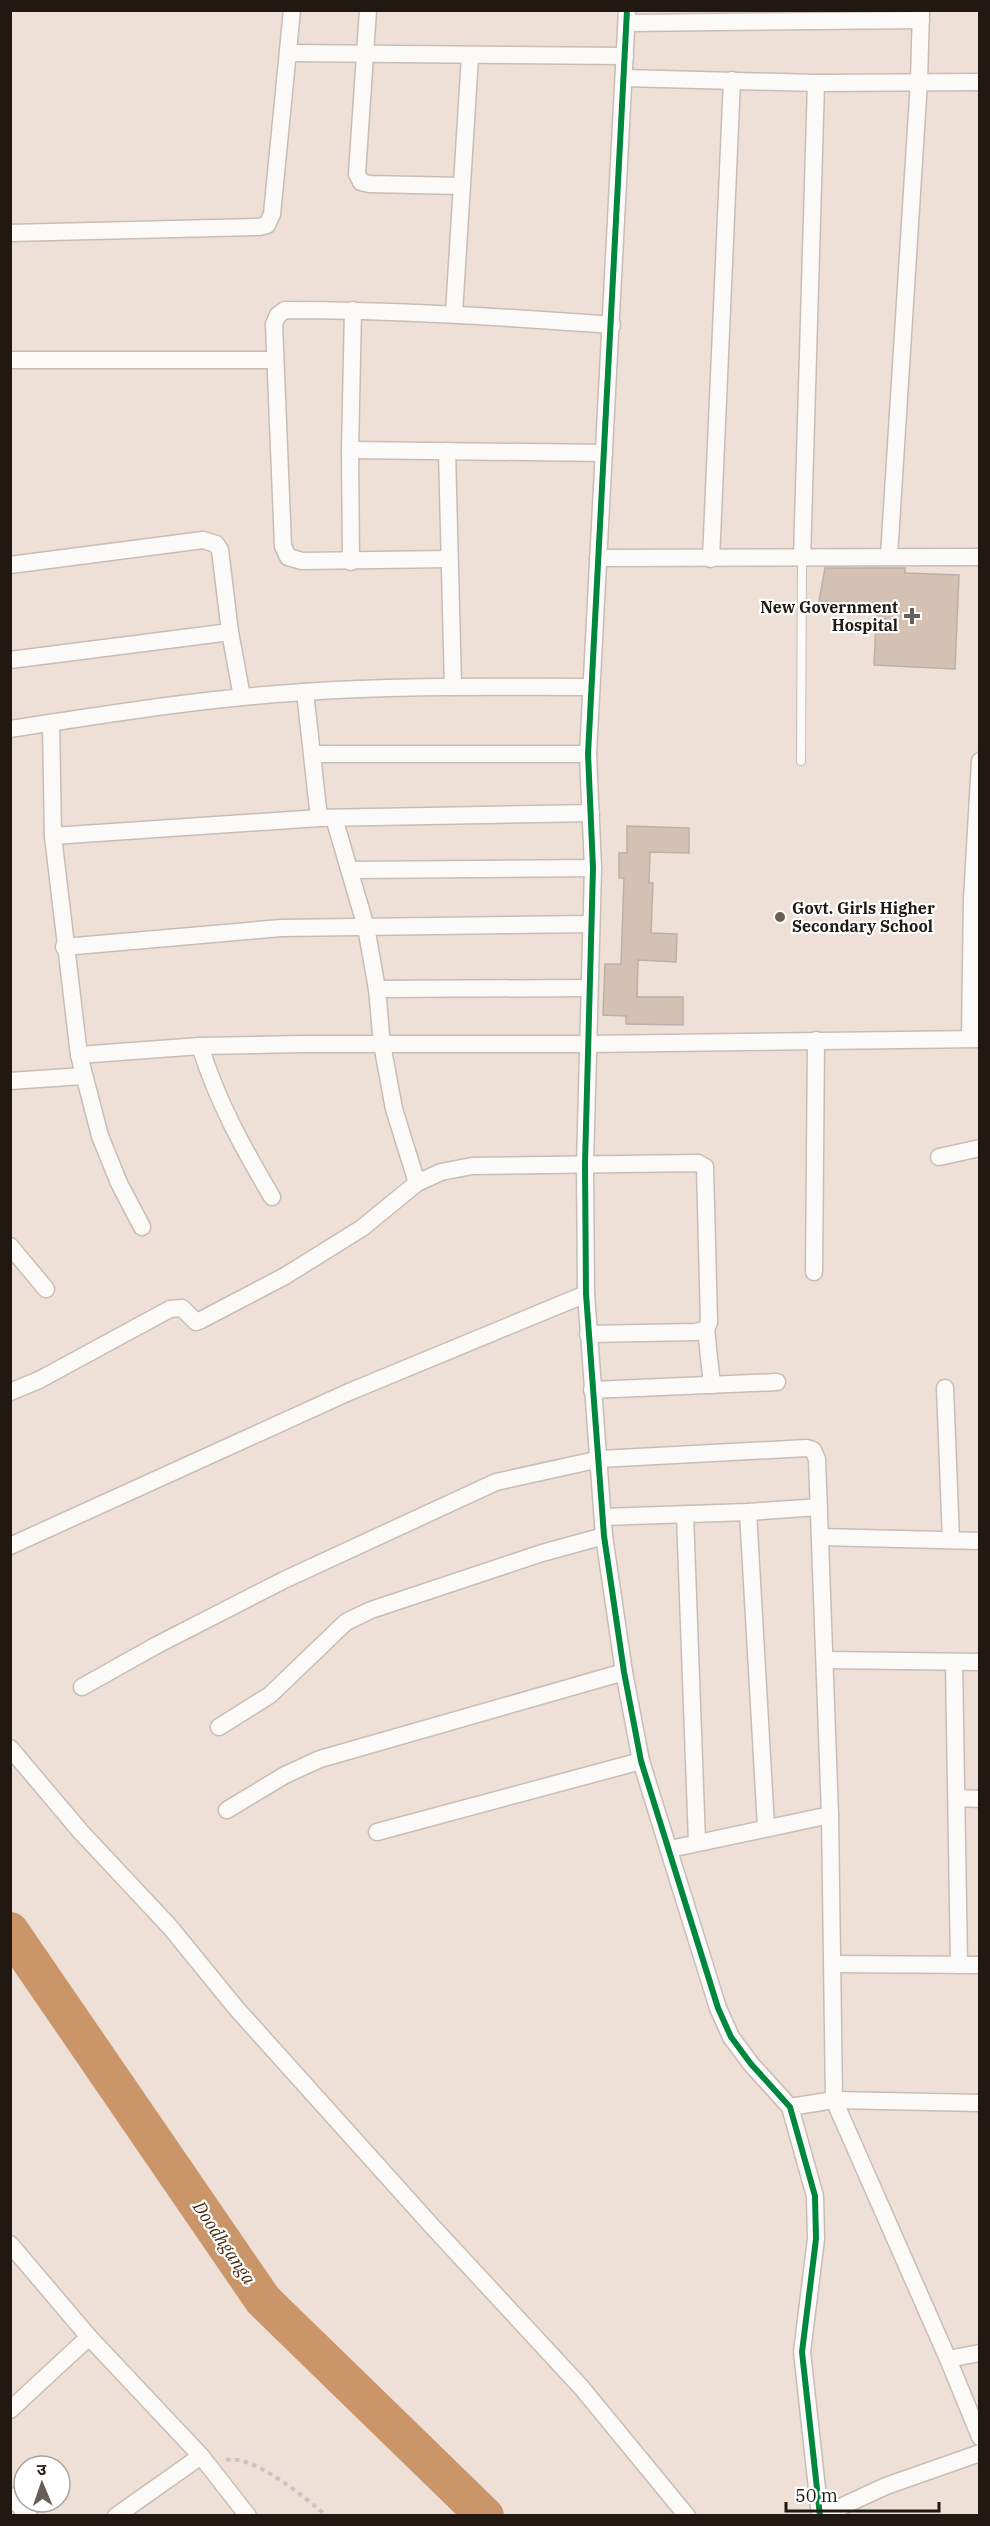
<svg xmlns="http://www.w3.org/2000/svg" width="990" height="2526" font-family="'IBM Plex Serif','Noto Sans Devanagari',serif">
<rect width="100%" height="100%" fill="#eee0d6"/>
<g fill="none" stroke-linecap="round" stroke-linejoin="round">
<path stroke="#ca9669" stroke-width="38" d="M 10,1931 L 263,2300 L 485,2516"/>
</g>
<g fill="#d5c1b1" stroke="#bbb0a8" stroke-width="1.5">
<path d="M 825,568 L 905,568 L 905,573 L 959,575 L 955,669 L 874,665 L 877,604 L 819,601 Z"/>
<path d="M 627,826 L 689,828 L 689,853 L 650,852 L 649,883 L 653,883 L 651,933 L 677,934 L 676,962 L 638,960 L 637,997 L 683,997 L 683,1025 L 626,1024 L 626,1016 L 603,1015 L 605,964 L 621,964 L 624,878 L 619,878 L 619,853 L 627,853 Z"/>
</g>
<g fill="none" stroke-linecap="round" stroke-linejoin="round">
<g stroke="#c8bdb5" stroke-width="10">
<path id="service" d="M 801,761 L 802,558"/>
</g>
<g stroke="#c8bdb5" stroke-width="19">
<g id="minor">
<path d="M 368,10 L 357,174 L 361,182 L 369,184 L 461,186"/>
<path d="M 627,10 L 588,754 L 593,868 L 585,1164 L 586,1294 L 604,1536 L 624,1672 L 641,1761 L 718,2008 L 731,2037 L 751,2064 L 790,2107 L 815,2196 L 816,2239 L 802,2352 L 820,2516"/>
<path d="M 627,23 L 921,20"/>
<path d="M 288,53 L 625,56"/>
<path d="M 624,78 L 816,83 L 980,82"/>
<path d="M 10,233 L 259,227 L 267,225 L 272,214 L 292,10"/>
<path d="M 454,313 L 470,56"/>
<path d="M 10,360 L 274,360"/>
<path d="M 350,450 L 604,453"/>
<path d="M 447,451 L 453,687"/>
<path d="M 889,556 L 919,81 L 921,10"/>
<path d="M 598,558 L 980,557"/>
<path d="M 802,558 L 816,83"/>
<path d="M 449,559 L 302,561 L 288,557 L 283,546 L 274,324 L 278,315 L 285,310 C 394,310 503,317 612,325"/>
<path d="M 711,559 L 732,80"/>
<path d="M 351,562 L 350,450 L 353,310"/>
<path d="M 10,565 L 203,540 L 216,544 L 220,550 L 230,632 L 242,697"/>
<path d="M 10,660 L 230,632"/>
<path d="M 305,692 L 319,818"/>
<path d="M 51,723 L 53,836 L 79,1055 L 100,1136 L 119,1183 L 142,1227"/>
<path d="M 10,729 C 108,714 206,698 304,692 C 399,685 495,687 591,687"/>
<path d="M 312,754 L 588,754"/>
<path d="M 334,818 L 366,927 L 377,989 L 382,1044 L 394,1109 L 417,1183"/>
<path d="M 53,836 L 319,818 L 591,813"/>
<path d="M 350,870 L 593,868"/>
<path d="M 64,947 L 281,928 L 591,924"/>
<path d="M 377,989 L 589,988"/>
<path d="M 970,1039 L 972,900 L 980,761"/>
<path d="M 200,1046 C 218,1103 242,1146 272,1197"/>
<path d="M 79,1055 L 200,1046 L 301,1044 L 588,1044 L 980,1039"/>
<path d="M 10,1081 L 83,1076"/>
<path d="M 939,1157 L 980,1148"/>
<path d="M 10,1246 L 46,1289"/>
<path d="M 814,1272 L 816,1040"/>
<path d="M 706,1329 L 712,1385"/>
<path d="M 945,1388 L 951,1540"/>
<path d="M 592,1390 L 777,1382"/>
<path d="M 10,1392 L 39,1380 L 170,1309 L 182,1308 L 196,1322 L 201,1320 L 285,1276 L 362,1228 L 417,1183 L 441,1172 L 472,1166 L 698,1163 L 705,1167 L 709,1322 L 706,1329 L 696,1332 L 588,1334"/>
<path d="M 748,1512 L 766,1827"/>
<path d="M 685,1515 L 697,1842"/>
<path d="M 603,1517 L 748,1512 L 819,1507"/>
<path d="M 820,1537 L 980,1541"/>
<path d="M 10,1546 L 349,1392 L 586,1294"/>
<path d="M 826,1660 L 980,1662"/>
<path d="M 954,1662 L 959,1965"/>
<path d="M 82,1687 L 157,1645 L 284,1580 L 496,1482 L 600,1459 L 807,1448 L 813,1450 L 817,1459 L 830,1815 L 834,2100 L 948,2359 L 980,2437"/>
<path d="M 219,1727 L 270,1695 L 346,1622 L 371,1610 L 542,1553 L 604,1536"/>
<path d="M 10,1748 L 81,1832 L 170,1927 L 236,2008 L 431,2225 L 581,2387 L 687,2516"/>
<path d="M 957,1798 L 980,1799"/>
<path d="M 227,1810 L 285,1775 L 320,1759 L 624,1672"/>
<path d="M 377,1832 L 641,1761"/>
<path d="M 670,1849 L 830,1815"/>
<path d="M 833,1964 L 980,1965"/>
<path d="M 790,2107 L 834,2100 L 980,2103"/>
<path d="M 10,2244 L 89,2337 L 201,2456 L 248,2516"/>
<path d="M 948,2359 L 980,2353"/>
<path d="M 10,2410 L 89,2337"/>
<path d="M 10,2496 L 29,2516"/>
<path d="M 116,2516 L 201,2456"/>
<path d="M 821,2516 L 886,2486 L 980,2453"/>
</g>
</g>
<path stroke="#cac5c2" stroke-width="4" stroke-dasharray="4.5 4.5" stroke-linecap="butt" d="M 226,2460 C 254,2454 306,2499 327,2516"/>
<use href="#service" stroke="#fcfaf9" stroke-width="8"/>
<use href="#minor" stroke="#fcfaf9" stroke-width="16"/>
<g stroke="#fff" stroke-width="10">
<path id="cycleway" d="M 627,10 L 588,754 L 593,868 L 585,1164 L 586,1294 L 604,1536 L 624,1672 L 641,1761 L 718,2008 L 731,2037 L 751,2064 L 790,2107 L 815,2196 L 816,2239 L 802,2352 L 820,2516"/>
</g>
<use href="#cycleway" stroke="#00873e" stroke-width="6"/>
</g>
<g fill="#695e56" stroke="#fff" stroke-width="2">
<path d="M909 607h6v6h6v6h-6v6h-6v-6h-6v-6h6z"/>
<circle cx="780" cy="917" r="6"/>
</g>
<g text-anchor="middle" stroke-width="4.5" stroke-linejoin="round" paint-order="stroke">
<g font-size="16" font-weight="bold" fill="#211811" stroke="#fff" text-anchor="end">
<text x="898" y="613">New Government<tspan x="898" dy="18">Hospital</tspan></text>
<text x="792" y="914" text-anchor="start">Govt. Girls Higher<tspan x="792" dy="18">Secondary School</tspan></text>
</g>
<g font-size="18" font-style="italic" fill="#45280e" stroke="#fff">
<text transform="translate(224 2243) rotate(56)" y="6">Doodhganga</text>
</g>
</g>
<rect width="990" height="2526" fill="none" stroke="#211811" stroke-width="24"/>
<g transform="translate(42 2484) rotate(358)"><circle r="28" fill="#ffffff" stroke="#a6a3a0" stroke-width="1.5"/>
<path d="M0-4.5L10 22L0 15L-10 22Z" fill="#695e56"/>
<text y="-9" font-size="16" font-weight="bold" text-anchor="middle" fill="#211811">उ</text>
</g>
<path d="M786 2502v9h153v-9" fill="none" stroke="#211811" stroke-width="3"/>
<text x="795" y="2502" font-size="18" fill="#211811" stroke="#ffffff" stroke-width="4.5" paint-order="stroke">50 m</text>
</svg>
